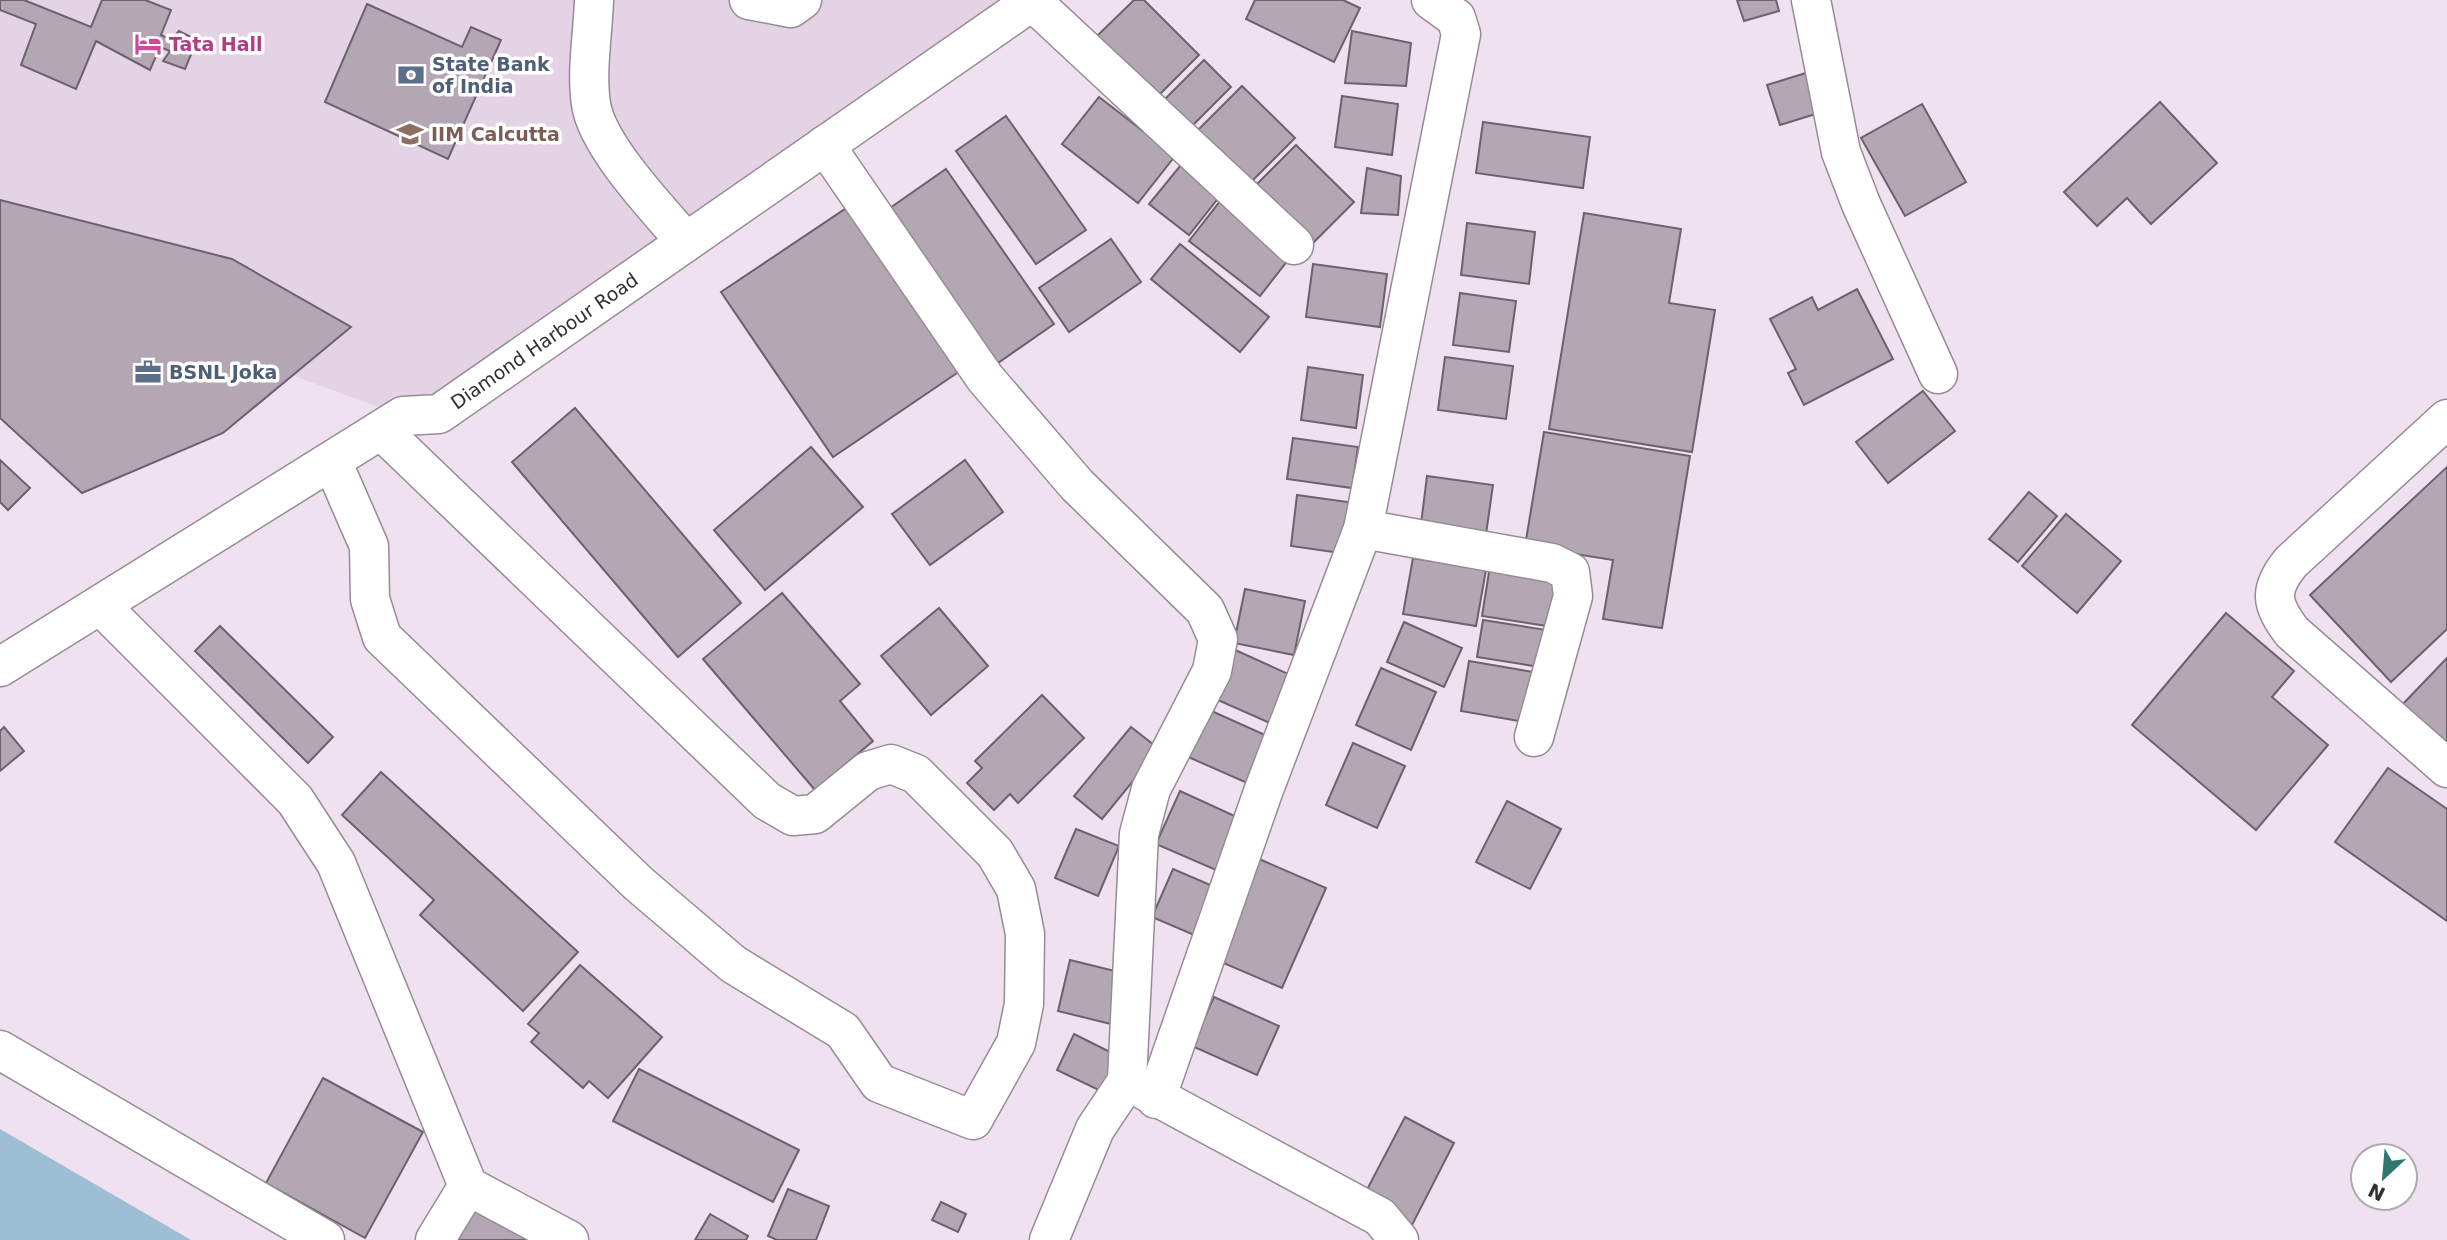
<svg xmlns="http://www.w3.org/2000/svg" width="2447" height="1240" font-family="'DejaVu Sans',sans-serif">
<rect width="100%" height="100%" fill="#efe1f0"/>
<path fill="#e4d2e5" d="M 0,0 L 1017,0 L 403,416 L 0,268 Z"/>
<path fill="#9ebed3" d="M 0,1129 L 191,1240 L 0,1240 Z"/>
<g fill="#b4a7b4" stroke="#6d616e" stroke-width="2">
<path d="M 0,0 L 24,0 L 91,27 L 102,0 L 145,0 L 171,10 L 161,35 L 171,40 L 179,31 L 197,40 L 185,69 L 163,61 L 170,51 L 160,47 L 150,70 L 96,41 L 76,89 L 21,65 L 36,24 L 0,10 Z"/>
<path d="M 1134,0 L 1144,0 L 1199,55 L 1156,98 L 1095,38 Z"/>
<path d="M 1255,0 L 1343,0 L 1360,8 L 1334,62 L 1246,19 Z"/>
<path d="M 1737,0 L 1776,0 L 1779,11 L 1744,21 Z"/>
<path d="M 367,4 L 462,47 L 471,27 L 501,40 L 448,159 L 325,102 Z"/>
<path d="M 1352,31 L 1411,43 L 1406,86 L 1345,83 Z"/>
<path d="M 1204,60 L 1231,87 L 1189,129 L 1162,102 Z"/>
<path d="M 1809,72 L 1822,112 L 1780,125 L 1767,85 Z"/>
<path d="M 1242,86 L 1295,138 L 1247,186 L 1194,134 Z"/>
<path d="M 1342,96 L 1398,104 L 1392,155 L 1335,147 Z"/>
<path d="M 1099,97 L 1175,156 L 1138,203 L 1062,144 Z"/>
<path d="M 2160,102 L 2217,163 L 2151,224 L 2127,198 L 2097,226 L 2064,192 Z"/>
<path d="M 1922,104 L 1966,182 L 1905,216 L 1861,138 Z"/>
<path d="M 1006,116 L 1086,230 L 1036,264 L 956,151 Z"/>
<path d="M 1483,122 L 1590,137 L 1583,188 L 1476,173 Z"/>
<path d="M 1296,145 L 1354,202 L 1313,243 L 1255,186 Z"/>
<path d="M 1181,165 L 1220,196 L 1189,235 L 1149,204 Z"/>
<path d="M 1367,168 L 1401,176 L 1398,215 L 1361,213 Z"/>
<path d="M 946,169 L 1054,324 L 998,363 L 890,208 Z"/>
<path d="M 0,200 L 232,259 L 351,327 L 223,433 L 82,493 L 0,418 Z"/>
<path d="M 1221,200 L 1292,255 L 1260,296 L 1189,241 Z"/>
<path d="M 848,207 L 960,371 L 833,457 L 721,292 Z"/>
<path d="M 1584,213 L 1681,229 L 1669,303 L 1715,310 L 1692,452 L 1549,429 Z"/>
<path d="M 1467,223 L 1535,232 L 1529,284 L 1461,275 Z"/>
<path d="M 1111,239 L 1141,282 L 1069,332 L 1039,288 Z"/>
<path d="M 1180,244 L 1269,317 L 1240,352 L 1151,279 Z"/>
<path d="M 1313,264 L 1387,274 L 1380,327 L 1306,317 Z"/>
<path d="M 1857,289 L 1893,359 L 1804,405 L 1788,373 L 1796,369 L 1770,319 L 1812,297 L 1818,310 Z"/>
<path d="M 1460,293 L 1516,301 L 1509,352 L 1453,345 Z"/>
<path d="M 1445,357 L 1513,366 L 1506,419 L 1438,410 Z"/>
<path d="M 1308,367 L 1363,375 L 1356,428 L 1301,420 Z"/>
<path d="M 1923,391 L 1955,431 L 1888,483 L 1856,442 Z"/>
<path d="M 575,408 L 741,603 L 678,657 L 512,462 Z"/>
<path d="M 1544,432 L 1690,456 L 1662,628 L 1603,619 L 1613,560 L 1525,546 Z"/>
<path d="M 1293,438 L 1358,447 L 1352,488 L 1287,479 Z"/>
<path d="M 811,447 L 863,507 L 765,590 L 714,530 Z"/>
<path d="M 0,460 L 30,488 L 8,510 L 0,502 Z"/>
<path d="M 965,460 L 1003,512 L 930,565 L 892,514 Z"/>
<path d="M 2447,467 L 2447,629 L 2391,682 L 2310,595 Z"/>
<path d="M 1427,476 L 1493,485 L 1485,541 L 1420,532 Z"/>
<path d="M 2029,492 L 2057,516 L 2018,562 L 1989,539 Z"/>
<path d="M 1297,495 L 1355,503 L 1348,554 L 1291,546 Z"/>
<path d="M 2066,514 L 2121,561 L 2077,613 L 2022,566 Z"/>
<path d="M 1413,558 L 1486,570 L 1476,626 L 1403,614 Z"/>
<path d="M 1490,566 L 1562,578 L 1554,627 L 1482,616 Z"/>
<path d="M 1245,589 L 1305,601 L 1294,655 L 1234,643 Z"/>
<path d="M 782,593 L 860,684 L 840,701 L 873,741 L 815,790 L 703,659 Z"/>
<path d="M 939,608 L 988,666 L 931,715 L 881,656 Z"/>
<path d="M 2226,613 L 2294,671 L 2272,697 L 2328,745 L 2256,830 L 2132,725 Z"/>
<path d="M 1483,620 L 1552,631 L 1546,668 L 1477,657 Z"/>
<path d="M 1404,622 L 1462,648 L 1444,687 L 1387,662 Z"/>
<path d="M 220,626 L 333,737 L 308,763 L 195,651 Z"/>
<path d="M 1233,649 L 1297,678 L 1277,726 L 1211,697 Z"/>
<path d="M 2447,658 L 2447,744 L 2401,706 Z"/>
<path d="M 1469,661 L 1539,673 L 1531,723 L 1461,711 Z"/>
<path d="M 1381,668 L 1436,692 L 1411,750 L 1356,725 Z"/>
<path d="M 1042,695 L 1084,738 L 1018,803 L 1010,794 L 994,810 L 967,783 L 982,768 L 975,761 Z"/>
<path d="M 1207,709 L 1274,739 L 1254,786 L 1186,756 Z"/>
<path d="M 4,727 L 24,751 L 0,771 L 0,731 Z"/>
<path d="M 1131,727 L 1159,749 L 1102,819 L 1074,796 Z"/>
<path d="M 1353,743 L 1405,766 L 1377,828 L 1326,805 Z"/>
<path d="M 2388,768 L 2447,809 L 2447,921 L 2335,842 Z"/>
<path d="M 381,772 L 578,952 L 523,1011 L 420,915 L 434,900 L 342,815 Z"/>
<path d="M 1180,791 L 1239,818 L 1216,870 L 1156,844 Z"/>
<path d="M 1507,801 L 1561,829 L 1530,889 L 1476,862 Z"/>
<path d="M 1076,829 L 1119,846 L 1098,896 L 1055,878 Z"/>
<path d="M 1259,859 L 1326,888 L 1282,988 L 1214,959 Z"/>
<path d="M 1173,869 L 1215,887 L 1194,935 L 1152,917 Z"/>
<path d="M 1070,960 L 1131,975 L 1119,1026 L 1058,1011 Z"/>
<path d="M 580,965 L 662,1037 L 608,1098 L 589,1081 L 583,1088 L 531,1042 L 539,1033 L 528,1024 Z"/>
<path d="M 1214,997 L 1279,1026 L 1257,1075 L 1192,1046 Z"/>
<path d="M 1074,1034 L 1124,1059 L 1107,1094 L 1057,1070 Z"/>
<path d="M 639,1069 L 799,1150 L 773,1202 L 613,1121 Z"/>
<path d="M 323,1078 L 423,1132 L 365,1238 L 266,1183 Z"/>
<path d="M 1405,1117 L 1454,1143 L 1412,1225 L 1362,1199 Z"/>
<path d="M 788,1189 L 829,1206 L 816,1240 L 777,1240 L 768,1236 Z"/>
<path d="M 941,1202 L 966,1214 L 958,1232 L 932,1220 Z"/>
<path d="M 473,1203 L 547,1240 L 455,1240 Z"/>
<path d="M 710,1214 L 748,1236 L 746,1240 L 695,1240 Z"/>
</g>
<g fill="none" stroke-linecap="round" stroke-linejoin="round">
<g stroke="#978b98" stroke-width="41">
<g id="minor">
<path d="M 594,0 C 593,33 586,71 591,104 C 597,146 658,209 686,242"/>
<path d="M 749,0 L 791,8 L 802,0"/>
<path d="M 1811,0 L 1841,152 L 1861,204 L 1938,374"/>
<path d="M 1032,1 L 1294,245"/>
<path d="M 825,145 L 985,378 L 1077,485 L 1205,610 L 1218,639 L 1212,671 L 1151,789 L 1139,834 L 1127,1081 L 1380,1217 L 1399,1240"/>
<path d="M 2447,419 L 2291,562 C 2268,590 2271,604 2292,632 L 2447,768"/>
<path d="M 332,461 L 369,546 L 370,599 L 382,637 L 639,884 L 733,964 L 843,1031 L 879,1083 L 973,1120 L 1016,1043 L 1024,1004 L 1025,934 L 1016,889 L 995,853 L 916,774 L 891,764 L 868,771 L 815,814 L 793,816 L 767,801 L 381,430"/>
<path d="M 1363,529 L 1552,563 L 1570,572 L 1573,596 L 1534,737"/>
<path d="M 100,605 L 295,800 L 336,863 L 468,1186 L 569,1240"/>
<path d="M 0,1050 L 325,1240"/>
<path d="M 1156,1099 L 1263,792 L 1363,529 L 1461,34 L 1456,18 L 1431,0"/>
<path d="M 435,1240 L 468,1186"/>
<path d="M 1049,1240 L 1095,1129 L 1127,1081"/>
</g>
</g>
<g stroke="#978b98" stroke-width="41">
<g id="highway">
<path id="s1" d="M 0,667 L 403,416 L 439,414 L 1034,0"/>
</g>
</g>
<use href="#minor" stroke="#fff" stroke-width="38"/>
<use href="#highway" stroke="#fff" stroke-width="38"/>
</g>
<defs>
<g id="hotel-bare" transform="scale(2.1)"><path d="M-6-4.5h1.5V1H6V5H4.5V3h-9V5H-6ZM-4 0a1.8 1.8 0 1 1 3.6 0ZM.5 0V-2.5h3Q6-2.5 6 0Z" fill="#d1479c" stroke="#fff" stroke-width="2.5" paint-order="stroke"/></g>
<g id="bank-bare" transform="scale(2.1)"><path d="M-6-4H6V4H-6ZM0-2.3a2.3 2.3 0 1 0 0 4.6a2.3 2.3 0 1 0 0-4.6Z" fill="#5c6f8a" stroke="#fff" stroke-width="2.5" paint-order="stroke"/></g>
<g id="university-bare" transform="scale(2.1)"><path d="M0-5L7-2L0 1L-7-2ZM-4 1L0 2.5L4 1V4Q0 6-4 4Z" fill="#8d6e63" stroke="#fff" stroke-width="2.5" paint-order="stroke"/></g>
<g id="office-bare" transform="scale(2.1)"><path d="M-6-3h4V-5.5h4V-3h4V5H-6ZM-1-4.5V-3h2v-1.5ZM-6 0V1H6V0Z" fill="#5c6f8a" stroke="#fff" stroke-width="2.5" paint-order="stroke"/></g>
</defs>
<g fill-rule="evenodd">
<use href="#hotel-bare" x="148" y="44"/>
<use href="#bank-bare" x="411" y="75"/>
<use href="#university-bare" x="410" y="134"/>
<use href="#office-bare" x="148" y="372"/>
</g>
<g text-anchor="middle" stroke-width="7" stroke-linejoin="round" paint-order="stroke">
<g font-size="19" font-weight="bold" fill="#b23c85" stroke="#fff" text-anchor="start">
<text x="169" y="51">Tata Hall</text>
</g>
<g font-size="19" font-weight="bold" fill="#4e5e75" stroke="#fff" text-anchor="start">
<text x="432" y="71">State Bank<tspan x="432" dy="22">of India</tspan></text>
<text x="169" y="379">BSNL Joka</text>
</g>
<g font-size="19" font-weight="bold" fill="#785e54" stroke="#fff" text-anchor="start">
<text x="431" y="141">IIM Calcutta</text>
</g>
<g font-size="19" fill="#332e33" stroke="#fff">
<text dy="7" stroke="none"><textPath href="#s1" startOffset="639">Diamond Harbour Road</textPath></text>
</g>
</g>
<g transform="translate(2384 1177) rotate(206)"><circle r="33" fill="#ffffff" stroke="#adabad" stroke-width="2"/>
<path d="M0-5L12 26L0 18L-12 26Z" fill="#2f7770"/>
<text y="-10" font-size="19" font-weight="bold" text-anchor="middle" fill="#332e33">N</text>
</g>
</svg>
